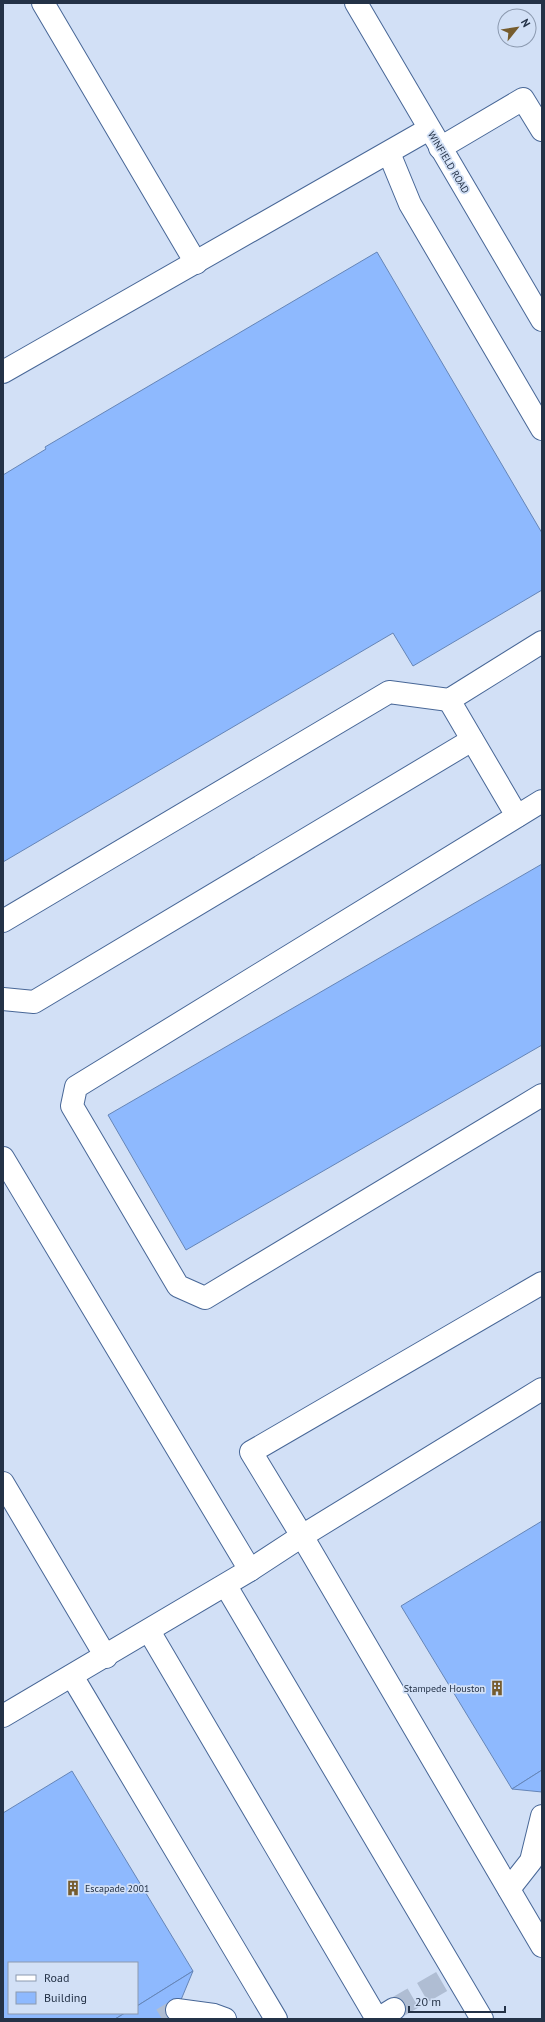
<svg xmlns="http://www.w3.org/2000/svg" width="545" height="2022" font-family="'PT Sans',sans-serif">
<rect width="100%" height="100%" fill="#d2e0f6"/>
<g fill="#8eb9fe" stroke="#6585b7">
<path d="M 377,252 L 542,533 L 542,590 L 413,666 L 393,633 L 3,862 L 3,475 L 46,449 L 45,447 Z"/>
<path d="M 542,864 L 542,1045 L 186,1250 L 108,1115 Z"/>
<path d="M 542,1521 L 542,1770 L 512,1789 L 401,1606 Z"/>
<path d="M 542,1770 L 542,1792 L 512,1789 Z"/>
<path d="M 72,1771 L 193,1971 L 137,2006 L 137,1963 L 9,1963 L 9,2013 L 125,2013 L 115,2019 L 3,2019 L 3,1813 Z"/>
<path d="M 193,1971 L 173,2019 L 115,2019 L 125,2013 L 137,2013 L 137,2006 Z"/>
</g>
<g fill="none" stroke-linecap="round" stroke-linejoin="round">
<g stroke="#afbdd3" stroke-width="22" stroke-dasharray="22 11" stroke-linecap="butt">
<path d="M 394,2009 L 446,1979"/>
<path d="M 162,2019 L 177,2010"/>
</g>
<g stroke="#486797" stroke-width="24">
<g id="minor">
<path d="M 43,3 L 196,263"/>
<path d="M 356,3 L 542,320"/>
<path d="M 440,148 L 523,99 L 542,130"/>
<path d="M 389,153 L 410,204 L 542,429"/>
<path d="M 3,372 L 429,129"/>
<path d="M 449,700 L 517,816"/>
<path d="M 542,801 L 76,1087 L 72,1106 L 178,1286 L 205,1298 L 542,1095"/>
<path d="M 3,921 L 389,692 L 449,700 L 542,642"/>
<path d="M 3,999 L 34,1002 L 472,740"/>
<path d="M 3,1158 L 250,1570 L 3,1716"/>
<path d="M 542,1283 L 251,1452 L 302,1536 L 542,1946"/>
<path d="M 3,1483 L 106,1657"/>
<path d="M 250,1570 L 302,1536 L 542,1389"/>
<path d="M 226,1586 L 482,2019"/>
<path d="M 149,1631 L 377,2019"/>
<path d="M 72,1676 L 276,2019"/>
<path d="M 509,1889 L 531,1861 L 542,1816"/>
<path d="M 177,2010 L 214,2015 L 225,2019"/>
<path d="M 378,2019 L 394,2009"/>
</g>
</g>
<use href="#minor" stroke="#fff" stroke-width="22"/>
</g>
<defs>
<g id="building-bare" transform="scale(1.2)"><path d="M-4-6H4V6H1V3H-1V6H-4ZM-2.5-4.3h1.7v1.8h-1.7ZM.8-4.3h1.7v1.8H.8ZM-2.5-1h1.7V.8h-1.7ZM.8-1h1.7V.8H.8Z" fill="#765c2e" stroke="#d2e0f6" stroke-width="2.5" paint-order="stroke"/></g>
</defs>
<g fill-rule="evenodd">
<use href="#building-bare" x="497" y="1688"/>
<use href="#building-bare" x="73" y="1888"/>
</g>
<g text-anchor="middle" stroke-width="3.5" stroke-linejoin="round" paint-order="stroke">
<g font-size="10" fill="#243247" stroke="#d2e0f6">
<text transform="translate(449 162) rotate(59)" y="4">WINFIELD ROAD</text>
</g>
<g font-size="10" fill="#243247" stroke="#d2e0f6" text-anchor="end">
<text x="485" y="1692">Stampede Houston</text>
<text x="85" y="1892" text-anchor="start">Escapade 2001</text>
</g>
</g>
<rect width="545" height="2022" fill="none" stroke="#243247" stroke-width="8"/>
<rect x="8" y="1962" width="130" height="52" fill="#d2e0f6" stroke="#8c9ab0"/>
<rect x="16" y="1975" width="20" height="6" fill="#ffffff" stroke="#8c9ab0"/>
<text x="44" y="1982" font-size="12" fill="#243247">Road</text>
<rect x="16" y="1992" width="20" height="12" fill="#8eb9fe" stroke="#8c9ab0"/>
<text x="44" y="2002" font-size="12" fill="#243247">Building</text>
<g transform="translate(517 28) rotate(60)"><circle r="19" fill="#d2e0f6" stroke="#8c9ab0"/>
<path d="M0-3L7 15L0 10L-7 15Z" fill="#765c2e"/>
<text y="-6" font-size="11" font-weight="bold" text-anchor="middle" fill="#243247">N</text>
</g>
<path d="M409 2006v6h96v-6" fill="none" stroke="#243247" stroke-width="2"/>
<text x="415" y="2006" font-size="12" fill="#243247" stroke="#d2e0f6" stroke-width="3" paint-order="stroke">20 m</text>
</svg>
